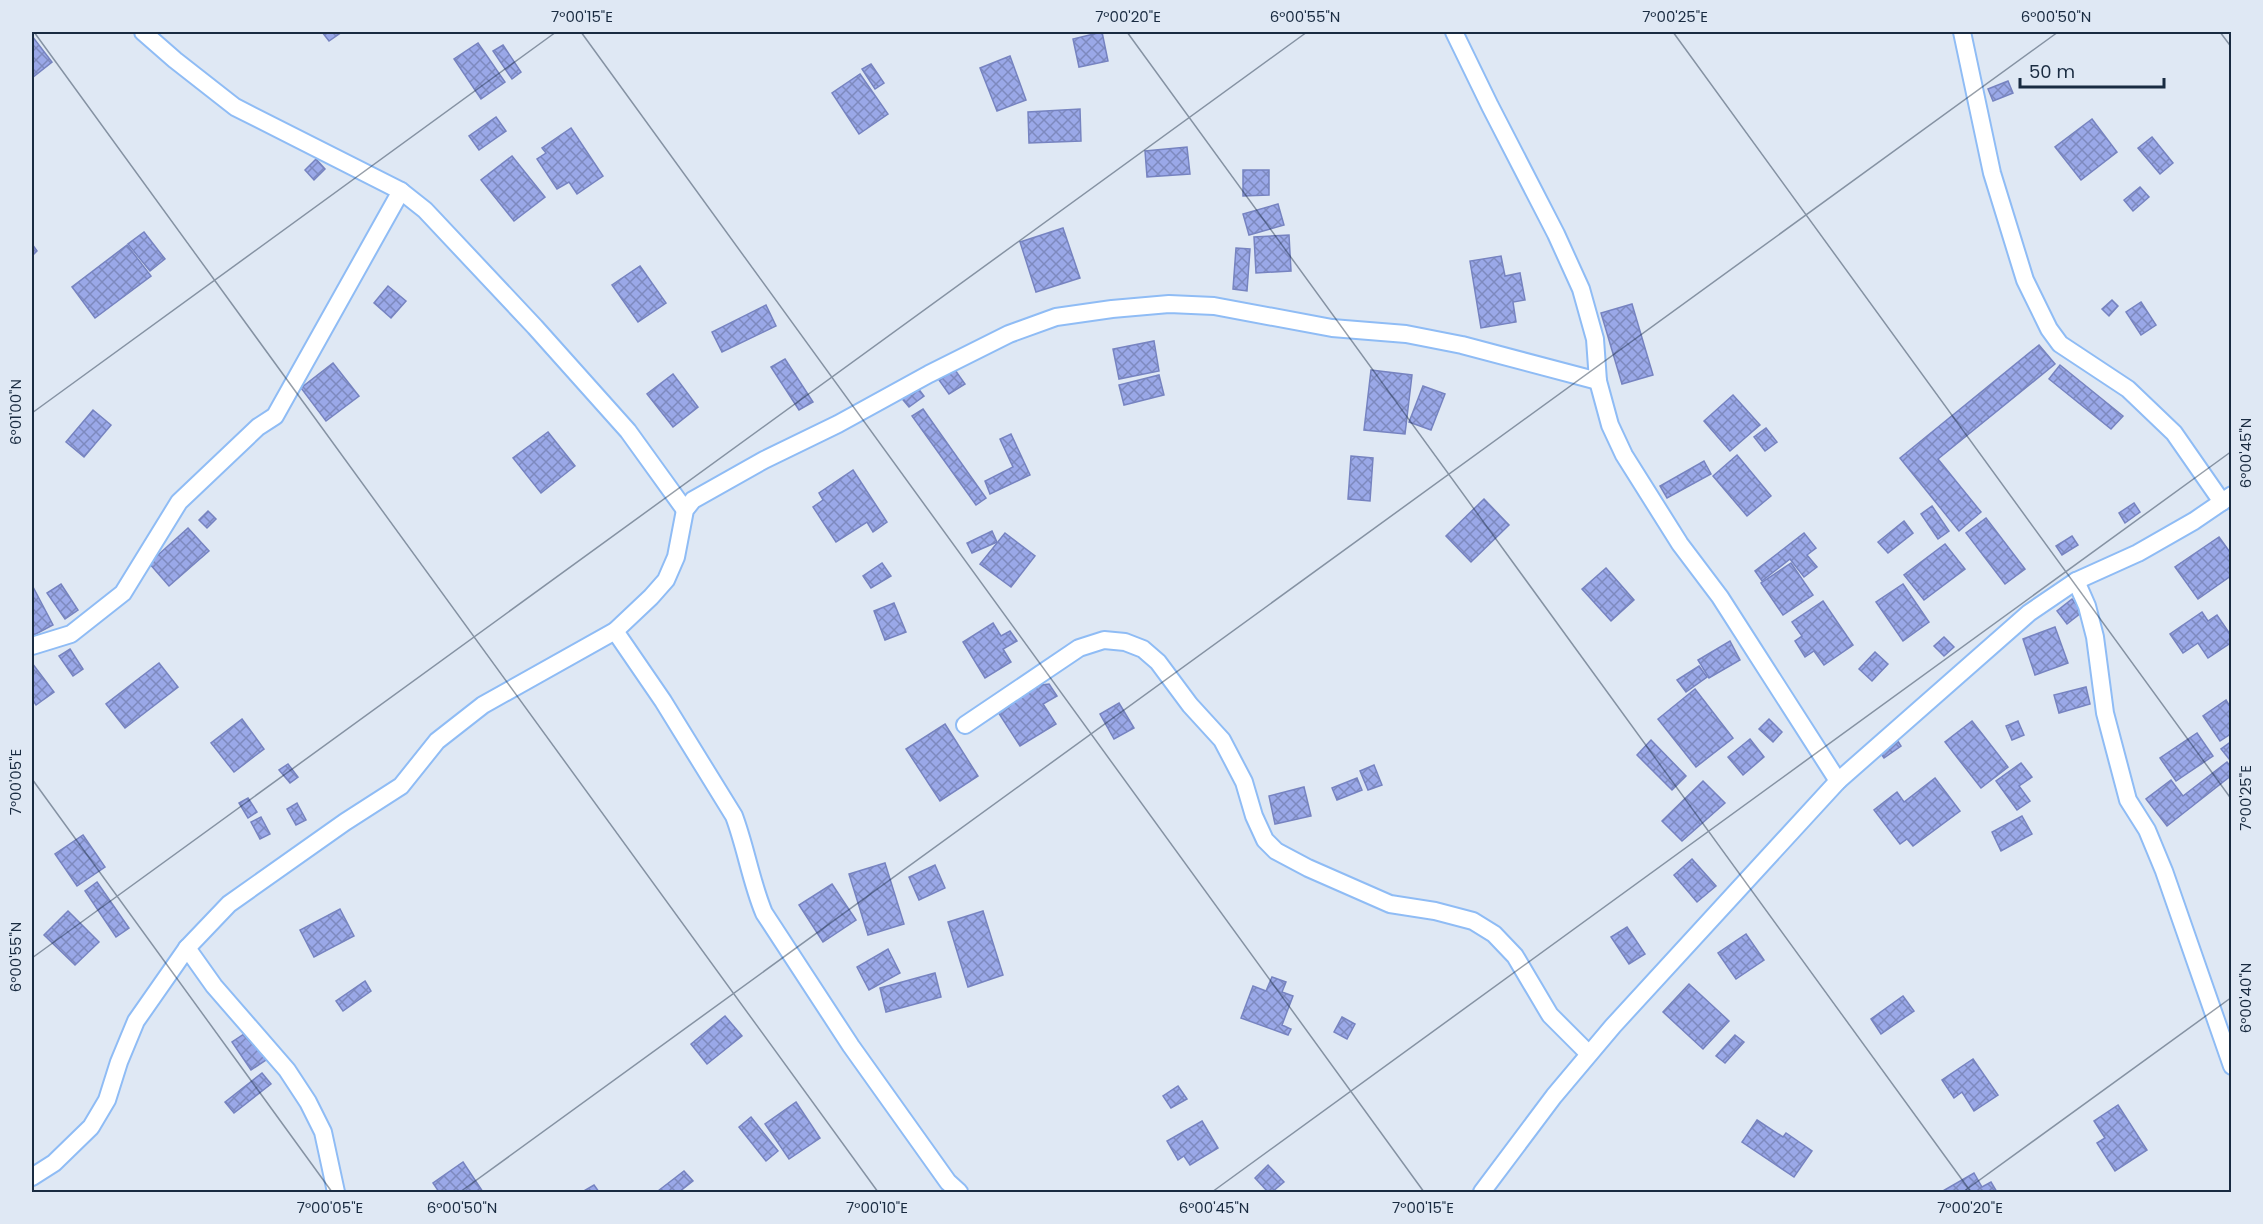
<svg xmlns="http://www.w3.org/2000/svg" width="2263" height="1224" font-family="Poppins,sans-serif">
<defs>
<pattern id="building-cross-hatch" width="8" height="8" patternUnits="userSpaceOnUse" patternTransform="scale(1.5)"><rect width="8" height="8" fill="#9aa8e8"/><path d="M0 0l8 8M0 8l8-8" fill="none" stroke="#7d89be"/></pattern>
</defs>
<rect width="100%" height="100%" fill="#dfe8f4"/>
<g fill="url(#building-cross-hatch)" stroke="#7683c0" stroke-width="1.5">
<path d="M 322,32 L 342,32 L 329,41 Z"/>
<path d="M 1102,32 L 1108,61 L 1079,67 L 1073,39 Z"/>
<path d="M 32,36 L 52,62 L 32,78 Z"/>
<path d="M 478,43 L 505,82 L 481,99 L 454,59 Z"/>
<path d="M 503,45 L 521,72 L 512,79 L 493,51 Z"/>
<path d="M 1010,56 L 1026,100 L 997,111 L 980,68 Z"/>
<path d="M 871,64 L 884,83 L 875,89 L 862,69 Z"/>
<path d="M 860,74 L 888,114 L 859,134 L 832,93 Z"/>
<path d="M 2008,81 L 2013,93 L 1993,101 L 1988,89 Z"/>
<path d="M 1080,109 L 1081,141 L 1029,143 L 1028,112 Z"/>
<path d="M 496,117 L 506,131 L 479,150 L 469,136 Z"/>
<path d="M 2092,119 L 2117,152 L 2081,180 L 2055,147 Z"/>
<path d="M 571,128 L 603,176 L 577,194 L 569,182 L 557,189 L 537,159 L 546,153 L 542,148 Z"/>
<path d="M 2152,137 L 2173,163 L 2160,174 L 2138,148 Z"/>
<path d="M 1187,147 L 1190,174 L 1147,177 L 1145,151 Z"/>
<path d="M 512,156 L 545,197 L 514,221 L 481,180 Z"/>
<path d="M 316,159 L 325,169 L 314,180 L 305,170 Z"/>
<path d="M 1243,170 L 1269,170 L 1269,195 L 1243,196 Z"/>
<path d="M 2140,187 L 2149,197 L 2133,211 L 2124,200 Z"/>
<path d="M 1278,204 L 1284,225 L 1249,235 L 1243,214 Z"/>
<path d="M 1063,228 L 1080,278 L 1036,292 L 1020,242 Z"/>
<path d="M 144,232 L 165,259 L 150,271 L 128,244 Z"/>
<path d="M 1289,235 L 1291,271 L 1256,273 L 1254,237 Z"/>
<path d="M 32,244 L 37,251 L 32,256 Z"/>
<path d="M 127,245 L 151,276 L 95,318 L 72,287 Z"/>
<path d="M 1236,248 L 1250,249 L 1247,291 L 1233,289 Z"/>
<path d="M 1501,256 L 1505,276 L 1520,273 L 1525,300 L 1513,302 L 1516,322 L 1481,328 L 1470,261 Z"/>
<path d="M 640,266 L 666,303 L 638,322 L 612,285 Z"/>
<path d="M 388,286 L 406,301 L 391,318 L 374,303 Z"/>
<path d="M 2112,300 L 2118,306 L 2109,316 L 2102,309 Z"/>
<path d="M 2141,302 L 2156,325 L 2141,335 L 2126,312 Z"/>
<path d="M 1632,304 L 1653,375 L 1622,384 L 1601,313 Z"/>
<path d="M 766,305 L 776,326 L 722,352 L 712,332 Z"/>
<path d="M 1154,341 L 1159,371 L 1119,379 L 1113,349 Z"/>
<path d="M 2039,345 L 2055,364 L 1938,459 L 1981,512 L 1959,531 L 1900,458 Z"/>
<path d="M 785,359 L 813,402 L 799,410 L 771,367 Z"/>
<path d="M 333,363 L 359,396 L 326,421 L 301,388 Z"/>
<path d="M 2060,365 L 2123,416 L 2111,429 L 2049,379 Z"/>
<path d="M 955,370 L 965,384 L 949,394 L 939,380 Z"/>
<path d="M 1371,370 L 1412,375 L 1405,434 L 1364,430 Z"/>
<path d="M 673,374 L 698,407 L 673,427 L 647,394 Z"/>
<path d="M 1159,375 L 1164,395 L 1124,405 L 1119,385 Z"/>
<path d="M 914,383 L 924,396 L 909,407 L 899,395 Z"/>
<path d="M 1423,386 L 1445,394 L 1431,430 L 1409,422 Z"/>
<path d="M 1733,395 L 1760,425 L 1730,451 L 1704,421 Z"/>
<path d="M 923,409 L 986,498 L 976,505 L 912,416 Z"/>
<path d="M 93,410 L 111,425 L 84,457 L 66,442 Z"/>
<path d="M 1766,428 L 1777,442 L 1765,451 L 1754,437 Z"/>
<path d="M 548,432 L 575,466 L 541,493 L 513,458 Z"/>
<path d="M 1011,434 L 1030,475 L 990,494 L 985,481 L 1013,467 L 1000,439 Z"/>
<path d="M 1737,455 L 1771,496 L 1747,516 L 1713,476 Z"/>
<path d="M 1351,456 L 1373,458 L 1370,501 L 1348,499 Z"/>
<path d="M 1704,461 L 1711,474 L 1667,498 L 1660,486 Z"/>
<path d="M 853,470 L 887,522 L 873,532 L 867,522 L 836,542 L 813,507 L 823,500 L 819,493 Z"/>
<path d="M 1484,499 L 1509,525 L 1471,562 L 1446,536 Z"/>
<path d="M 2134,503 L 2140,512 L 2125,523 L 2119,513 Z"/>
<path d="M 1932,506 L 1949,531 L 1938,539 L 1921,514 Z"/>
<path d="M 208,511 L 216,519 L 207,528 L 199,520 Z"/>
<path d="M 1986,518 L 2025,569 L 2005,584 L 1966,533 Z"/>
<path d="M 1904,521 L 1913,533 L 1888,553 L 1878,542 Z"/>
<path d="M 188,528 L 209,551 L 169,586 L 149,563 Z"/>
<path d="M 992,531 L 997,542 L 972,553 L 967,543 Z"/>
<path d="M 1005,533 L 1035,556 L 1011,587 L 980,564 Z"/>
<path d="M 1804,533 L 1816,548 L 1807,555 L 1817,567 L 1804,577 L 1790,559 L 1762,581 L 1755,571 Z"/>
<path d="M 2072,536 L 2078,545 L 2062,555 L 2056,546 Z"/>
<path d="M 2219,537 L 2232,555 L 2232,575 L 2198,599 L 2175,567 Z"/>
<path d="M 1945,544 L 1965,569 L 1924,600 L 1904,575 Z"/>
<path d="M 882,563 L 891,576 L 871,588 L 863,576 Z"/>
<path d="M 1791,563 L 1813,595 L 1783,615 L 1761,583 Z"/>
<path d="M 1606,568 L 1634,600 L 1611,621 L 1582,589 Z"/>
<path d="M 61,584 L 78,610 L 65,619 L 47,593 Z"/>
<path d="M 1903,584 L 1929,622 L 1903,641 L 1876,602 Z"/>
<path d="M 32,585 L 53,625 L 32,636 Z"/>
<path d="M 2072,599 L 2082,612 L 2067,624 L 2057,611 Z"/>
<path d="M 1823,601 L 1853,645 L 1824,665 L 1814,651 L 1805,657 L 1795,641 L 1802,636 L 1792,622 Z"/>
<path d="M 894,603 L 906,632 L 885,640 L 874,611 Z"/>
<path d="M 2202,612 L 2208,621 L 2217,615 L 2232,637 L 2232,642 L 2208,658 L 2198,643 L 2183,653 L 2170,634 Z"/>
<path d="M 993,623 L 1001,636 L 1010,631 L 1017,641 L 1003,649 L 1011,662 L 985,678 L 963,642 Z"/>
<path d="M 2055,627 L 2068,663 L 2035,675 L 2023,639 Z"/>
<path d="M 1944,637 L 1954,647 L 1944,656 L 1934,646 Z"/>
<path d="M 1730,641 L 1740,660 L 1709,678 L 1698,660 Z"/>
<path d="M 70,649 L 83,669 L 73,676 L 59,656 Z"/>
<path d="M 1875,652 L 1888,664 L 1872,681 L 1859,669 Z"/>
<path d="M 32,663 L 54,692 L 36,705 L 32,699 Z"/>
<path d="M 159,663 L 178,687 L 125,728 L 106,704 Z"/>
<path d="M 1699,666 L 1707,677 L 1686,692 L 1677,680 Z"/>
<path d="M 1049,684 L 1057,696 L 1043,704 L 1056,724 L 1020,746 L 996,709 L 1032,686 Z"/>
<path d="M 2086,687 L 2090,704 L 2059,713 L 2054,695 Z"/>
<path d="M 1695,689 L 1733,738 L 1696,767 L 1658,719 Z"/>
<path d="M 2226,700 L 2229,705 L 2232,703 L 2232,733 L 2220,741 L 2203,716 Z"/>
<path d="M 1119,703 L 1134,728 L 1114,739 L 1100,714 Z"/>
<path d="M 242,719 L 264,749 L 234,772 L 211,743 Z"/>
<path d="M 1769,719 L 1782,732 L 1773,742 L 1759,729 Z"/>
<path d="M 1972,721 L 2008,767 L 1981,788 L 1945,742 Z"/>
<path d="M 2018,721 L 2024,735 L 2012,740 L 2006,726 Z"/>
<path d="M 945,724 L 978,776 L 940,801 L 906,749 Z"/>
<path d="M 2197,733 L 2213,756 L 2176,781 L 2160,758 Z"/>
<path d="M 1894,735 L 1901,746 L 1884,758 L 1876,747 Z"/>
<path d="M 1750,739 L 1764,757 L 1743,775 L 1728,757 Z"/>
<path d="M 1651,740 L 1686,776 L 1672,790 L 1637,755 Z"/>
<path d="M 2232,741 L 2232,759 L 2230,760 L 2221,749 Z"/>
<path d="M 2227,762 L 2232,768 L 2232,775 L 2167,826 L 2146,799 L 2171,780 L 2183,796 Z"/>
<path d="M 2021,763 L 2032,777 L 2019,786 L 2030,801 L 2017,810 L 1996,781 Z"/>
<path d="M 288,764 L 298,777 L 290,783 L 279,770 Z"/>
<path d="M 1374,765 L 1382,785 L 1368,790 L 1360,771 Z"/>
<path d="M 1357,778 L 1362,790 L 1337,800 L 1332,788 Z"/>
<path d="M 1935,778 L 1960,811 L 1913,846 L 1907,839 L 1900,844 L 1874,810 L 1897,792 L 1904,802 Z"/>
<path d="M 1703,781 L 1725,803 L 1682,841 L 1662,821 Z"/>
<path d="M 1304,787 L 1311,816 L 1275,824 L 1269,796 Z"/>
<path d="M 248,798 L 257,812 L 248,818 L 239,803 Z"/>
<path d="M 297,803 L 306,820 L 296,825 L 287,809 Z"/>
<path d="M 2022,816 L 2032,834 L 2001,851 L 1992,832 Z"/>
<path d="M 261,817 L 270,834 L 260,839 L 251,822 Z"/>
<path d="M 83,835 L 105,867 L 77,886 L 55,854 Z"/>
<path d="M 1692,859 L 1716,886 L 1697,902 L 1674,875 Z"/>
<path d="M 885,863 L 904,924 L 868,935 L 849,874 Z"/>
<path d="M 935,865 L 945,888 L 919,900 L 909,877 Z"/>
<path d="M 97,882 L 129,928 L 116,937 L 85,891 Z"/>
<path d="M 832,884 L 856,920 L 823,942 L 799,905 Z"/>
<path d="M 340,909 L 354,936 L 314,957 L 300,930 Z"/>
<path d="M 68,911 L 99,942 L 75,965 L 44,935 Z"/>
<path d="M 983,911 L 1003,975 L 968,987 L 948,922 Z"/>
<path d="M 1627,927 L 1645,954 L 1629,964 L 1611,937 Z"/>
<path d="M 1746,934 L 1764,960 L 1736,979 L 1718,953 Z"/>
<path d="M 888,949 L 900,973 L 869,990 L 857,967 Z"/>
<path d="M 935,973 L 941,997 L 886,1012 L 880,988 Z"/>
<path d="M 1272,977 L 1286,982 L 1282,992 L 1293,996 L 1282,1025 L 1291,1029 L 1288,1035 L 1241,1018 L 1253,986 L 1266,991 Z"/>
<path d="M 365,981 L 371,991 L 343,1011 L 336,1001 Z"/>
<path d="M 1689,984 L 1729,1021 L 1703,1049 L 1663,1012 Z"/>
<path d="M 1903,996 L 1914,1011 L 1881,1034 L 1871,1019 Z"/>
<path d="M 725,1016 L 742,1036 L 707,1064 L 691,1044 Z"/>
<path d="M 1342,1017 L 1355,1024 L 1347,1039 L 1334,1032 Z"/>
<path d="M 247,1032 L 266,1060 L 251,1070 L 232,1042 Z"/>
<path d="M 1735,1035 L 1744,1042 L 1725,1063 L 1716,1056 Z"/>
<path d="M 1973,1059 L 1998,1095 L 1974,1111 L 1962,1092 L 1954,1098 L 1942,1080 Z"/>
<path d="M 262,1073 L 271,1084 L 234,1113 L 225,1102 Z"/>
<path d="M 1178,1086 L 1187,1099 L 1171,1108 L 1163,1096 Z"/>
<path d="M 796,1102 L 820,1138 L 789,1159 L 765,1124 Z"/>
<path d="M 2118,1105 L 2147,1150 L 2115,1171 L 2097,1143 L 2105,1138 L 2094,1121 Z"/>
<path d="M 751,1117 L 778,1151 L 766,1161 L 739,1127 Z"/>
<path d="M 1757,1120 L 1783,1137 L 1786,1133 L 1812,1151 L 1794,1177 L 1742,1142 Z"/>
<path d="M 1202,1121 L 1218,1148 L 1190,1165 L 1184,1156 L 1178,1160 L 1167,1141 Z"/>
<path d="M 463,1162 L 483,1192 L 439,1192 L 433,1183 Z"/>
<path d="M 1268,1165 L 1284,1182 L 1272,1192 L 1268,1192 L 1255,1178 Z"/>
<path d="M 684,1171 L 693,1181 L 679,1192 L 659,1192 L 658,1191 Z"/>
<path d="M 1974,1173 L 1982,1187 L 1991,1182 L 1997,1192 L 1941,1192 Z"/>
<path d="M 594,1185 L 599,1192 L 582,1192 Z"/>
</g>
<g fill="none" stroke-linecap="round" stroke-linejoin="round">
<g stroke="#8fbcf5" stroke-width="20">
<g id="minor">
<path d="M 143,32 L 175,60 L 235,107 L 401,191 L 425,210 L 535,327 L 628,431 L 685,510"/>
<path d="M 1454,32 L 1490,106 L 1556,234 L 1581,289 L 1595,339 L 1598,381 L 1610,425 L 1624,455 L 1680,544 L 1720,597 L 1838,781"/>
<path d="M 1962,32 L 1992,173 L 2025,280 L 2049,329 L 2060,344 L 2128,389 L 2174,433 L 2222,502"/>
<path d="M 2076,581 L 2087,606 L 2095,637 L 2105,713 L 2128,800 L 2147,830 L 2164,871 L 2232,1066"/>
<path d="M 615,631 L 663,701 L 734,816 C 746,848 751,882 764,913 L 851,1046 L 948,1182 L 959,1192"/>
<path d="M 32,646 L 71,634 L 123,593 L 179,502 L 258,427 L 275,416 L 401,191"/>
<path d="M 965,725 L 1079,648 L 1104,640 L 1125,642 L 1143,649 L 1158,662 L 1190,705 L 1222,740 L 1244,782 L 1254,816 L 1265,840 L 1276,851 L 1308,868 L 1390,904 L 1435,911 L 1473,921 L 1494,934 L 1515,956 L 1550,1015 L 1589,1054"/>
<path d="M 187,948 L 214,986 L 287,1070 L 308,1102 L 323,1132 L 336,1192"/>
<path d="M 32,1177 L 54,1163 L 91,1127 L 107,1100 L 119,1062 L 136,1021 L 187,948 L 229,904 L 345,822 L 401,786 L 437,741 L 483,705 L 615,631 L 651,597 L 666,580 L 676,557 L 685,510 L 693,500 L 764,460 L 838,424 L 929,374 L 1009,334 L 1056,317 L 1112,309 L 1169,304 L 1214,306 L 1332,328 L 1406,334 L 1462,345 L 1598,381"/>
<path d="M 1482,1192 L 1554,1096 L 1613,1026 L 1838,781 L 2029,613 L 2076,581 L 2138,553 L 2194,521 L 2232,495"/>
</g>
</g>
<use href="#minor" stroke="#fff" stroke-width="16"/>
</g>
<path fill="none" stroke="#192b41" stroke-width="1.5" stroke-opacity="0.45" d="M 34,32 L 878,1192M 581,32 L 1424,1192M 1127,32 L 1971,1192M 1673,32 L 2232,800M 2220,32 L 2232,48M 32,413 L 556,32M 32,779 L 332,1192M 32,958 L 1307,32M 460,1192 L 2058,32M 1212,1192 L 2232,451M 1963,1192 L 2232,997"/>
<rect width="2263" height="1224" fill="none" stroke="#dfe8f4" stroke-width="66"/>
<path d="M2020 78v9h144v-9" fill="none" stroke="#192b41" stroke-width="3"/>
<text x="2029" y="78" font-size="18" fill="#192b41" stroke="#dfe8f4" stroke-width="4.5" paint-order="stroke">50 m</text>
<rect x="33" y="33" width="2197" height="1158" fill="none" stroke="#192b41" stroke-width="2"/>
<g font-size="15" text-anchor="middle" fill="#192b41">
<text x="582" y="22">7°00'15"E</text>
<text x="1128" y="22">7°00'20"E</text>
<text x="1305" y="22">6°00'55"N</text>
<text x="1675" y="22">7°00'25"E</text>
<text x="2056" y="22">6°00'50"N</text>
<text transform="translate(16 412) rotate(-90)" y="5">6°01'00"N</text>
<text transform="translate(2246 453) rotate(-90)" y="5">6°00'45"N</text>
<text transform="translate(16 782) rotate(-90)" y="5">7°00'05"E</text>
<text transform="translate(2246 798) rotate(-90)" y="5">7°00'25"E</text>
<text transform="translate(16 957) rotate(-90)" y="5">6°00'55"N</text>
<text transform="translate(2246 998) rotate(-90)" y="5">6°00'40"N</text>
<text x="330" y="1213">7°00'05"E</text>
<text x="462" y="1213">6°00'50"N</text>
<text x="877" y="1213">7°00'10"E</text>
<text x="1214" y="1213">6°00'45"N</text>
<text x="1423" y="1213">7°00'15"E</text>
<text x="1970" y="1213">7°00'20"E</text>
</g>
</svg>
